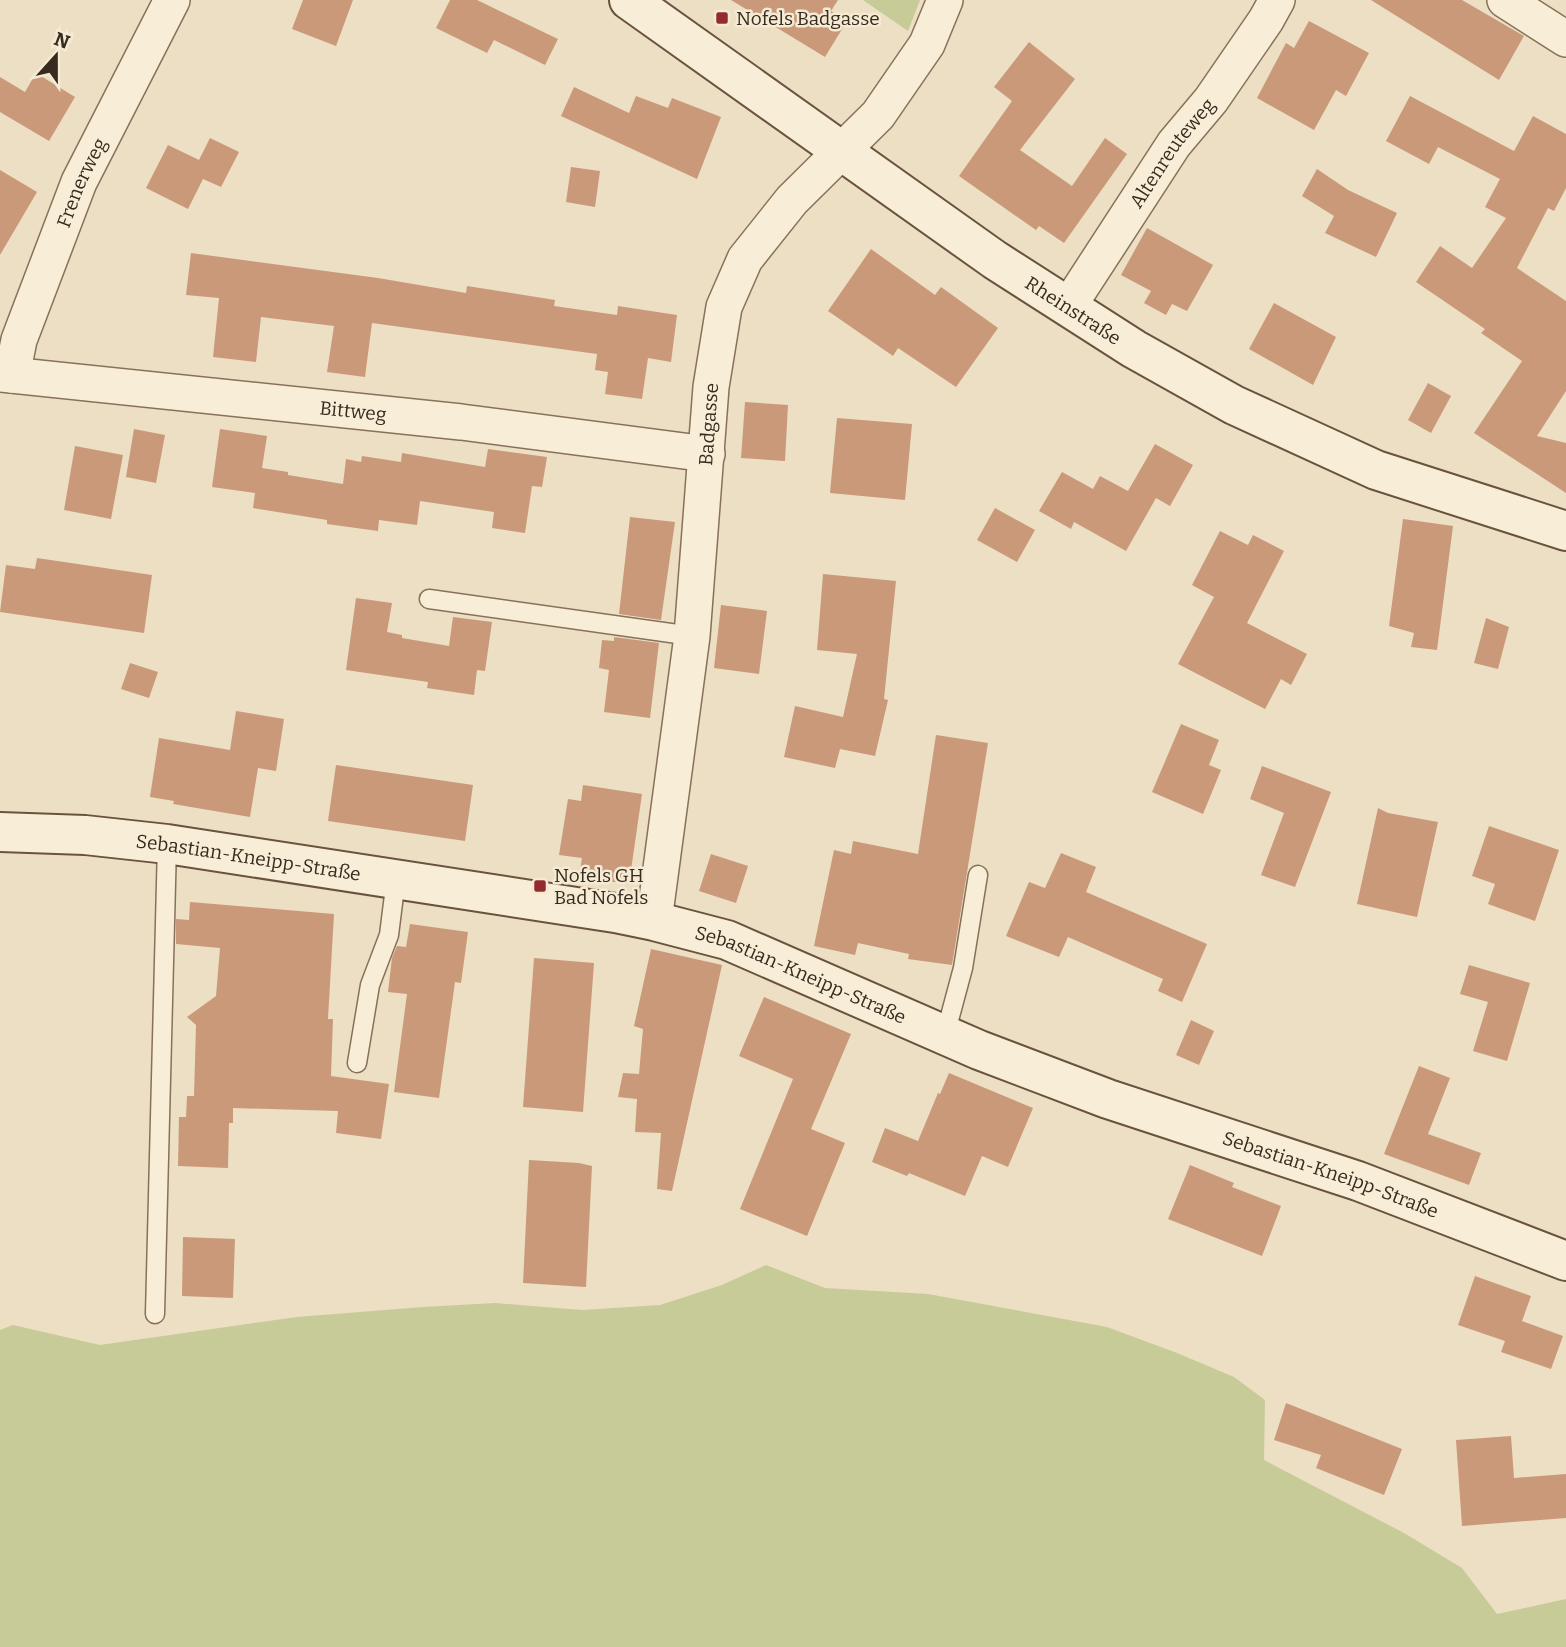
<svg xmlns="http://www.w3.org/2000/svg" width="1566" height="1647" font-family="Bitter,serif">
<rect width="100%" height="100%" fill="#eddfc3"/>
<g fill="#c6cb97">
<path d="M 863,0 L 920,0 L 908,31 Z"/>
<path d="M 766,1265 L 825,1288 L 928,1294 L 1107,1327 L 1177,1353 L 1234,1377 L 1265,1400 L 1264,1460 L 1404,1533 L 1462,1568 L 1497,1614 L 1566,1599 L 1566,1647 L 0,1647 L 0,1330 L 13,1325 L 100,1345 L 297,1317 L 423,1307 L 495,1303 L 582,1310 L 660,1305 L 722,1285 Z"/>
</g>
<g fill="#ca997a">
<path d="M 303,0 L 353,0 L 336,46 L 292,29 Z"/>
<path d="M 450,0 L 477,0 L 558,39 L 545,65 L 494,40 L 487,53 L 436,28 Z"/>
<path d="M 731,0 L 838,0 L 831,11 L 847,21 L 825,57 Z"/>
<path d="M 1371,0 L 1462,0 L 1524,36 L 1499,80 Z"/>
<path d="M 1309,21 L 1369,53 L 1346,96 L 1336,90 L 1314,130 L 1257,98 L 1286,43 L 1294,48 Z"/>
<path d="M 1029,42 L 1075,79 L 1020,150 L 1072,186 L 1105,138 L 1127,154 L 1064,243 L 1039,226 L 1036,230 L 959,176 L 1012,101 L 994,87 Z"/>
<path d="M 36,73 L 75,97 L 49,141 L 0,112 L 0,77 L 25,92 Z"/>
<path d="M 574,87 L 629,113 L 636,96 L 668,108 L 672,98 L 721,117 L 697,179 L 561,116 Z"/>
<path d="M 1410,96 L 1514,151 L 1533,116 L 1566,134 L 1566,188 L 1554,211 L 1548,208 L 1517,268 L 1566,301 L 1566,391 L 1537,436 L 1566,443 L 1566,493 L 1474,433 L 1522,361 L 1481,333 L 1485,329 L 1416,282 L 1440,246 L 1472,268 L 1506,218 L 1485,207 L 1500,179 L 1438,147 L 1429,164 L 1386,141 Z"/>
<path d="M 210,138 L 239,152 L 221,187 L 203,179 L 188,209 L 146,188 L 168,145 L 199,160 Z"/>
<path d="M 571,167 L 600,171 L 595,207 L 566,202 Z"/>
<path d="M 1317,169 L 1348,190 L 1397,213 L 1376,257 L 1325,233 L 1334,216 L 1302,196 Z"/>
<path d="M 0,170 L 37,192 L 0,255 Z"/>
<path d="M 1147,228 L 1213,265 L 1187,311 L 1172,304 L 1166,315 L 1144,303 L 1151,291 L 1121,275 Z"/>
<path d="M 871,249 L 935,295 L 941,287 L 998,328 L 956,387 L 898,348 L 893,356 L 828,311 Z"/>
<path d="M 191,253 L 378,278 L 466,293 L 467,286 L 555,300 L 554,306 L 617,315 L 618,306 L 677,315 L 671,362 L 648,358 L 642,399 L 605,394 L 608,372 L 595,370 L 597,354 L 372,323 L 365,377 L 327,372 L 334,326 L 261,317 L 256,362 L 213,357 L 219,298 L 186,295 Z"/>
<path d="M 1274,303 L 1336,337 L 1313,385 L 1249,349 Z"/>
<path d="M 1428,383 L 1451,396 L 1431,433 L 1408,420 Z"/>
<path d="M 745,402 L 788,405 L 785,461 L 741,458 Z"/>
<path d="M 837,418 L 912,424 L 905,500 L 830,493 Z"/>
<path d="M 134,429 L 165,435 L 156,483 L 126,477 Z"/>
<path d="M 220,429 L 267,436 L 262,468 L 288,472 L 288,475 L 343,484 L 346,459 L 361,462 L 362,456 L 401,462 L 402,453 L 485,467 L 488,449 L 547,457 L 542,487 L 532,486 L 525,533 L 492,528 L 494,512 L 420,501 L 417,525 L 379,520 L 378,531 L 327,524 L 327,520 L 253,508 L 255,493 L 212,487 Z"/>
<path d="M 1155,444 L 1193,465 L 1170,506 L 1156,498 L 1126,551 L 1074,522 L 1071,529 L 1039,511 L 1062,472 L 1093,489 L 1100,476 L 1128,491 Z"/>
<path d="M 75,446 L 123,455 L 111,519 L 64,510 Z"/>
<path d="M 995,508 L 1035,530 L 1017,562 L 977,540 Z"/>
<path d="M 630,517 L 675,522 L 661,620 L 619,614 Z"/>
<path d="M 1403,519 L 1453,526 L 1437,650 L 1411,647 L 1414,633 L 1389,626 Z"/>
<path d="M 1220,531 L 1248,545 L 1253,535 L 1284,551 L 1247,623 L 1307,654 L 1291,685 L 1281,679 L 1265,709 L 1178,664 L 1214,597 L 1192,585 Z"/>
<path d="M 37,558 L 152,575 L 144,633 L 0,612 L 6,565 L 35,569 Z"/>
<path d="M 823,574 L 896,581 L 884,699 L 888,700 L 875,756 L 840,749 L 835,768 L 784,757 L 795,706 L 843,717 L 857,654 L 817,650 Z"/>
<path d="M 356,598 L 392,603 L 387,632 L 402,635 L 402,638 L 449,646 L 453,617 L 492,622 L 485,671 L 477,670 L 474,695 L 427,688 L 428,682 L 346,670 Z"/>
<path d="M 721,605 L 767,611 L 759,674 L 714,668 Z"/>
<path d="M 1486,618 L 1509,627 L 1498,669 L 1474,663 Z"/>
<path d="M 614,637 L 659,643 L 650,718 L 604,712 L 609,670 L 599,668 L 602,640 L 614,641 Z"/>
<path d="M 130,663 L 158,672 L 149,698 L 121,689 Z"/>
<path d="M 236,711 L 284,719 L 276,771 L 258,768 L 250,817 L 173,804 L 174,801 L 150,797 L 159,738 L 230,750 Z"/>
<path d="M 1181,724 L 1219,740 L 1209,765 L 1221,770 L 1203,814 L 1152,792 Z"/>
<path d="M 936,735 L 988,743 L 952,965 L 908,959 L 909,954 L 858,943 L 855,955 L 814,946 L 834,850 L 851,854 L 853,841 L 918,854 Z"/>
<path d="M 336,765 L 473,785 L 465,841 L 328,821 Z"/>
<path d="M 1262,766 L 1331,792 L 1295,887 L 1261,875 L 1284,813 L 1250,799 Z"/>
<path d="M 583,785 L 642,794 L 629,884 L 579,877 L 582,858 L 559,855 L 568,799 L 581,801 Z"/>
<path d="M 1378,808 L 1388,813 L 1438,822 L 1417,917 L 1357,904 Z"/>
<path d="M 1489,826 L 1559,850 L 1535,921 L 1488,904 L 1495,884 L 1472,876 Z"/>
<path d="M 1061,853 L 1096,867 L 1086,892 L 1207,944 L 1182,1002 L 1158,991 L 1163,979 L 1068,937 L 1059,957 L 1006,936 L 1029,882 L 1045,888 Z"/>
<path d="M 711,854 L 748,866 L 736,903 L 699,891 Z"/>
<path d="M 190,902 L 334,914 L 328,1019 L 333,1019 L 331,1076 L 389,1084 L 381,1139 L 336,1133 L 338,1111 L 233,1108 L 233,1123 L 229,1123 L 228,1168 L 178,1166 L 179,1117 L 186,1117 L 187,1096 L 194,1096 L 196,1025 L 187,1017 L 216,996 L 220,948 L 176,944 L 176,919 L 189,920 Z"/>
<path d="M 410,924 L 468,932 L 461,983 L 455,982 L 439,1098 L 394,1092 L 407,994 L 388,992 L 392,958 L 397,946 L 406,947 Z"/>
<path d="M 651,949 L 722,965 L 672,1191 L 657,1189 L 661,1133 L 635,1132 L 637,1099 L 618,1097 L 623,1073 L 639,1074 L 643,1029 L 634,1026 Z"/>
<path d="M 534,958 L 594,963 L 583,1112 L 523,1107 Z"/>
<path d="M 1469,965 L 1530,983 L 1507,1061 L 1473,1051 L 1488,1002 L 1460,994 Z"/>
<path d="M 764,997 L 851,1034 L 811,1129 L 845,1143 L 807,1236 L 740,1209 L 793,1079 L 739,1056 Z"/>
<path d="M 1191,1020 L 1214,1031 L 1199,1065 L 1176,1055 Z"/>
<path d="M 1419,1066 L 1450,1078 L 1428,1134 L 1481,1153 L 1469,1185 L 1384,1154 Z"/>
<path d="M 949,1073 L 1033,1108 L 1008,1167 L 982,1156 L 965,1196 L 909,1173 L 907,1176 L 872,1162 L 885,1128 L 918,1141 L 938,1093 L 940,1094 Z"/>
<path d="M 529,1160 L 579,1163 L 592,1166 L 586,1287 L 523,1283 Z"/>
<path d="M 1190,1165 L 1234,1183 L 1232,1187 L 1281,1206 L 1262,1256 L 1168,1219 Z"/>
<path d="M 183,1237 L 235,1239 L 233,1298 L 182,1296 Z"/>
<path d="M 1475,1276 L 1531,1296 L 1522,1321 L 1563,1336 L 1551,1369 L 1501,1352 L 1505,1341 L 1458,1325 Z"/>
<path d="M 1286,1403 L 1402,1449 L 1384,1495 L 1316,1468 L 1321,1455 L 1274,1440 Z"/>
<path d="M 1511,1436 L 1514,1478 L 1566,1474 L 1566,1518 L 1462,1526 L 1456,1440 Z"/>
</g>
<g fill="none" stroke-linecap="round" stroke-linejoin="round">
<g stroke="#87715a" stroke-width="21">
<g id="lane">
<path d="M 429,599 L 692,636"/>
<path d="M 945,1035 L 963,968 L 978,875"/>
<path d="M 357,1063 L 370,985 L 389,935 L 396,879"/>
<path d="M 155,1314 L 167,844"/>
</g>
</g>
<g stroke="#87715a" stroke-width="38">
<g id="street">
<path d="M 1505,0 L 1566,39"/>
<path id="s1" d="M 1068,307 L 1174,144 L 1211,100 L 1266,20 L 1277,0"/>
<path id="s2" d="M 0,374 L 461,422 L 707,454"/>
<path id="s3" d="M 12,375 L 19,340 L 79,182 L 172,0"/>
<path id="s4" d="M 654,921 L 692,636 L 711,387 L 724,307 L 745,259 L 792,200 L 878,115 L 927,44 L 945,0"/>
</g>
</g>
<g stroke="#69523e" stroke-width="42">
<g id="secondary">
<path id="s5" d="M 629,0 L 995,260 L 1134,349 L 1234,405 L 1376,470 L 1566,531"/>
<path id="s6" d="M 0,832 L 85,835 L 167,844 L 615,913 L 654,921 L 727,940 L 979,1050 L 1108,1099 L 1358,1181 L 1566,1261"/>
</g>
</g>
<use href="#lane" stroke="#f8edd6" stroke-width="18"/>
<use href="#street" stroke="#f8edd6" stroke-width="35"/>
<use href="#secondary" stroke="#f8edd6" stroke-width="38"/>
</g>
<g fill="#942c2f" stroke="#f5ead3" stroke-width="2.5">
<rect x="715" y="11" width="14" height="14" rx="3.5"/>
<rect x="533" y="879" width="14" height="14" rx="3.5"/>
</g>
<g text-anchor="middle" stroke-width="5" stroke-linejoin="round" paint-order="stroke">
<g font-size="19" fill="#372a1e" stroke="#f5ead3" text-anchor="start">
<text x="736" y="25">Nofels Badgasse</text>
<text x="554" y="882">Nofels GH<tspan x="554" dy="22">Bad Nofels</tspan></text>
</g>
<g font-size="19" fill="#372a1e" stroke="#f5ead3">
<text dy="7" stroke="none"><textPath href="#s1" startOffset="186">Altenreuteweg</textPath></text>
<text dy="7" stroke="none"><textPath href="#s3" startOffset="205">Frenerweg</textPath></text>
<text dy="7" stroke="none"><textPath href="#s5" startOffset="542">Rheinstraße</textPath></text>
<text dy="7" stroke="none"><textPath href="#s2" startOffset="355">Bittweg</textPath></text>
<text dy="7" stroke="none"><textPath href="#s4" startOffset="500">Badgasse</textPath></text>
<text dy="7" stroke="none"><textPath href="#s6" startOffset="250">Sebastian-Kneipp-Straße</textPath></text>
<text dy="7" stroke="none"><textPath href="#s6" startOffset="817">Sebastian-Kneipp-Straße</textPath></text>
<text dy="7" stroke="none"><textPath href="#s6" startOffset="1384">Sebastian-Kneipp-Straße</textPath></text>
</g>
</g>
<g transform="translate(56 56) rotate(21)" stroke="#f5ead3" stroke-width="5" paint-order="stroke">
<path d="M0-5L12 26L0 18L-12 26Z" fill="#372a1e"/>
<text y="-10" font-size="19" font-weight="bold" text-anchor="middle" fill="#372a1e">N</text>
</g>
</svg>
